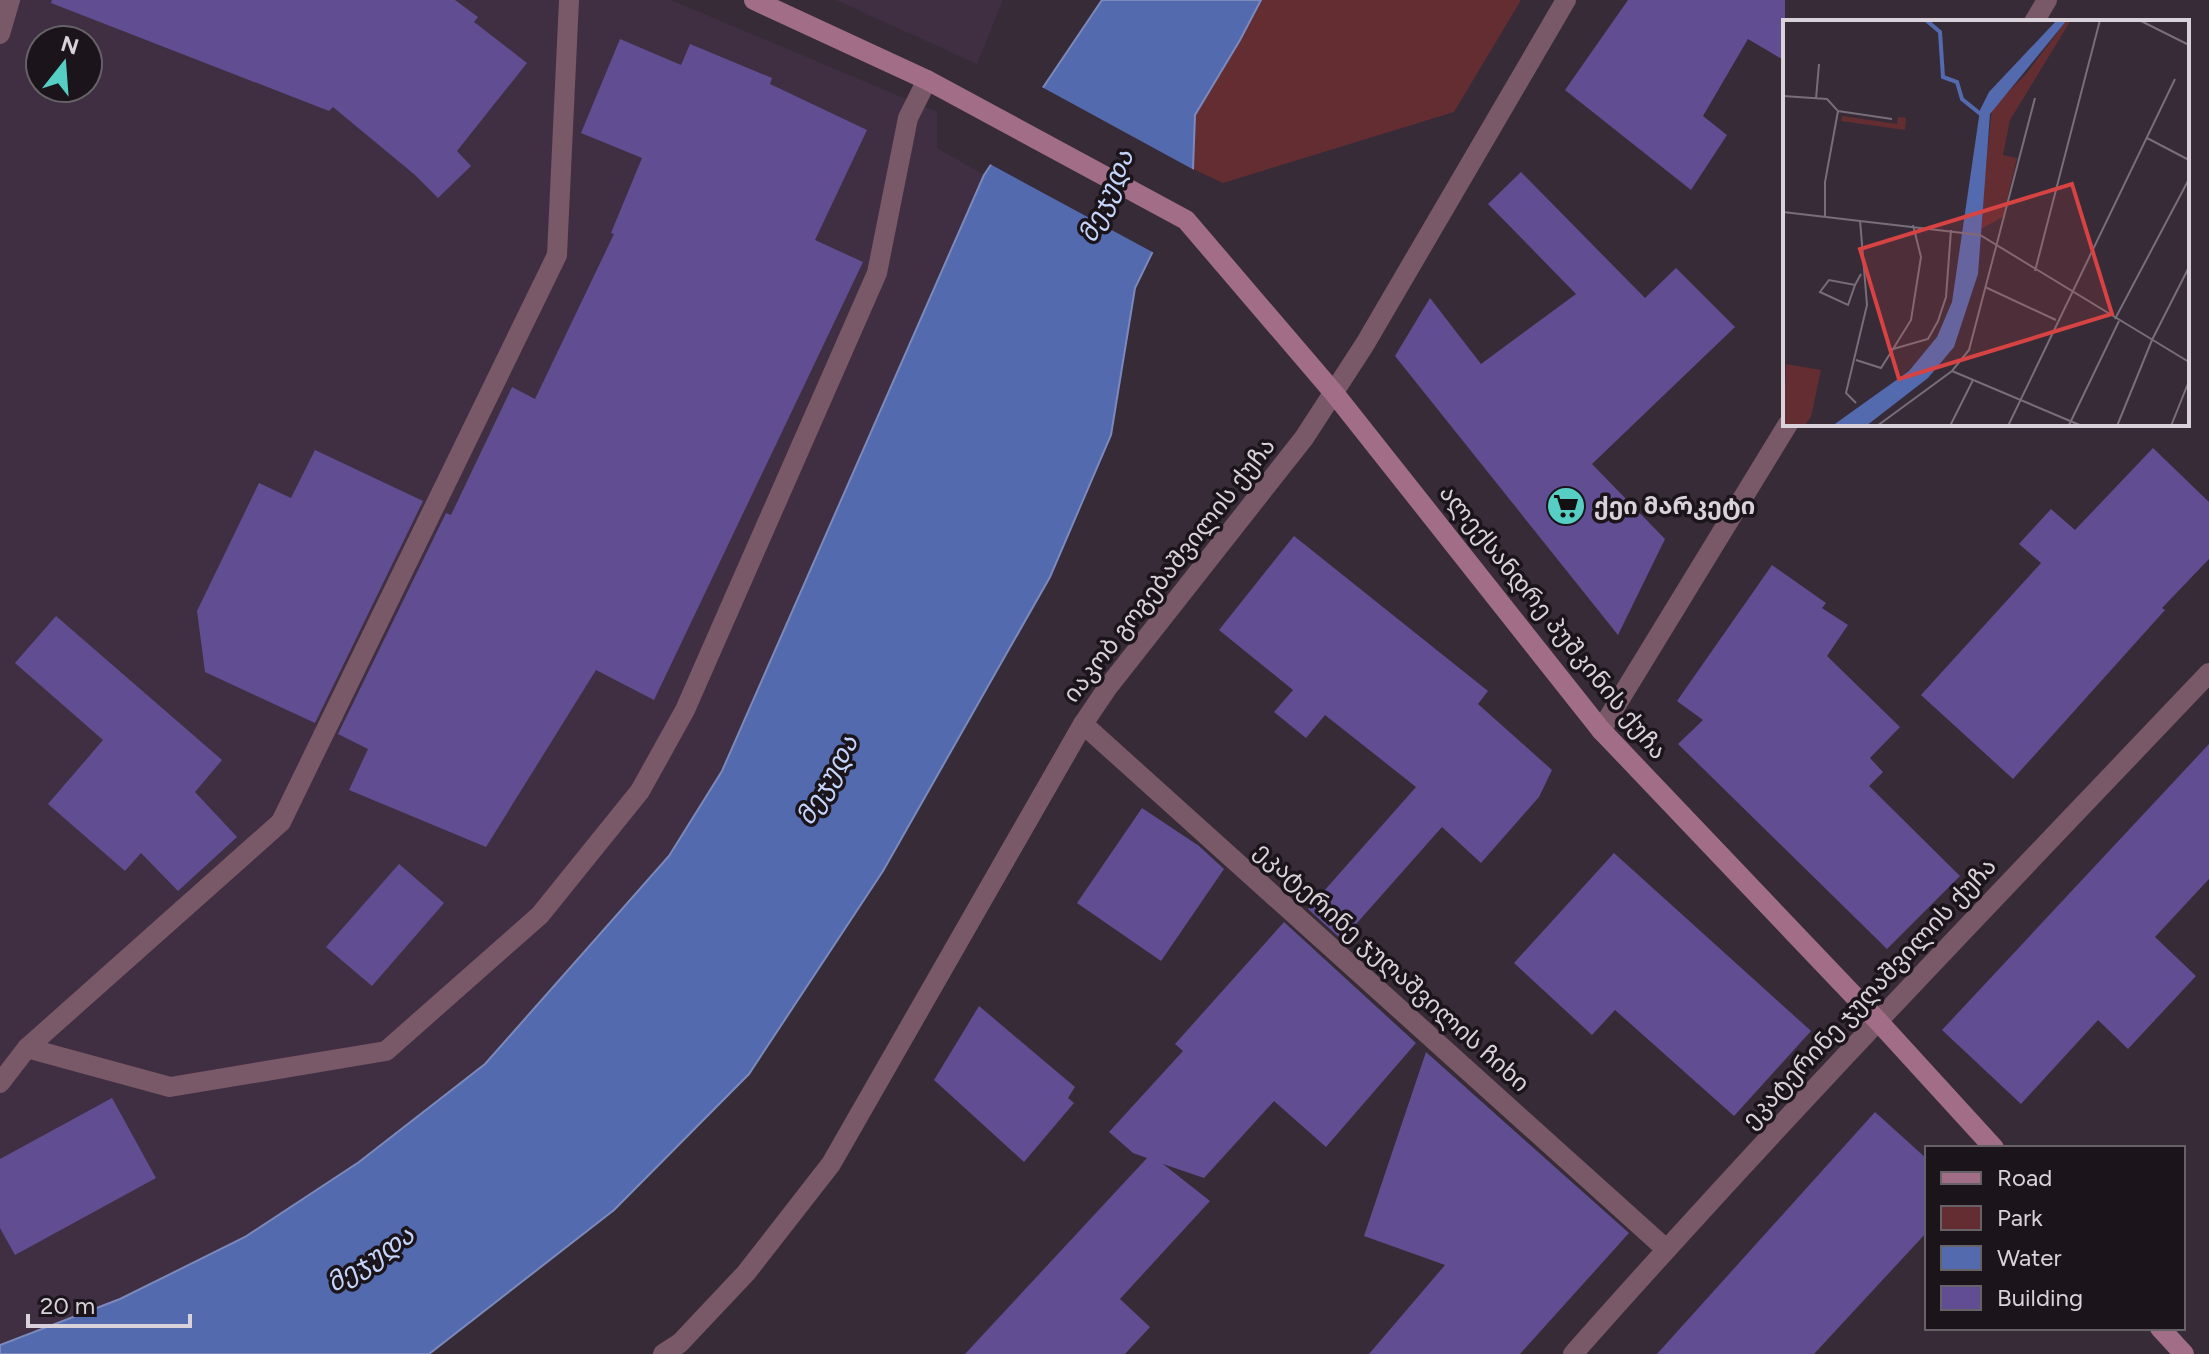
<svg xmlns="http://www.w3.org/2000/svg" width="2209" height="1354" font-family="Figtree,'Noto Sans Georgian',sans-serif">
<rect width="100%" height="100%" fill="#372b38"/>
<g fill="#402f42" fill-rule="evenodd">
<path d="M 0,0 L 671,0 L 937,112 L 937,148 L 984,175 L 722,770 L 669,856 L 485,1064 L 359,1162 L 245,1237 L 120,1299 L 0,1345 ZM 40,40 L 88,40 L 88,88 L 40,88 Z"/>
<path d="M 836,0 L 1003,0 L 977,64 Z"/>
</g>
<path fill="#632d32" d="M 1261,0 L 1521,0 L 1454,112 L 1223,183 L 1193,169 L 1195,115 L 1240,40 Z"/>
<path fill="#536aae" stroke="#7c89bc" stroke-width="2" d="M 1102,0 L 1261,0 L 1240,40 L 1195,115 L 1193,169 L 1135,288 L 1111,435 L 1050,577 L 883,871 L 749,1074 L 614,1210 L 429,1354 L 0,1354 L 0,1345 L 120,1299 L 245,1237 L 359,1162 L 485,1064 L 669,856 L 722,771 L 984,175 Z"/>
<path fill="#372b38" d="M 1040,86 L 1196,171 L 1156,254 L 988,163 Z"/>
<g fill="#614d92">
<path d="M 52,0 L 455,0 L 478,17 L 474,22 L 527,63 L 457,151 L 471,166 L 438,198 L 415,175 L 333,107 L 329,111 L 51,3 Z"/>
<path d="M 1628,0 L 1785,0 L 1785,61 L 1748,39 L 1703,116 L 1727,135 L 1691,190 L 1565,90 Z"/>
<path d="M 620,39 L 681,65 L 690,44 L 772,78 L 770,84 L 867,130 L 815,240 L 863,262 L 654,700 L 596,670 L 486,847 L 349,790 L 368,749 L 338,734 L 446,513 L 451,515 L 512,387 L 535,399 L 614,234 L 611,233 L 642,158 L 581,133 Z"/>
<path d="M 1521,172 L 1645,298 L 1676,268 L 1735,327 L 1592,464 L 1665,539 L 1618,635 L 1395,356 L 1430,298 L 1481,364 L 1576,294 L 1488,204 Z"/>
<path d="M 2153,448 L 2209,502 L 2209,559 L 2162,608 L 2165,610 L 2013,779 L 1921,695 L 2041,563 L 2019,544 L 2051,509 L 2075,530 Z"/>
<path d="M 315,450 L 423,501 L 315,723 L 205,672 L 197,611 L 259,483 L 291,498 Z"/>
<path d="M 1294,536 L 1488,691 L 1478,704 L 1552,770 L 1539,797 L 1481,863 L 1442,827 L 1342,940 L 1308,909 L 1416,787 L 1325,715 L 1306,738 L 1274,712 L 1293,690 L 1219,630 Z"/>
<path d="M 1772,565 L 1826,603 L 1822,608 L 1848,625 L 1827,656 L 1900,727 L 1870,758 L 1883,772 L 1869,786 L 1960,876 L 1887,949 L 1678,744 L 1703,720 L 1677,701 Z"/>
<path d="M 56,616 L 222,760 L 195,792 L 237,837 L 178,891 L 141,853 L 125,871 L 48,804 L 103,740 L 15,663 Z"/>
<path d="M 2209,744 L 2209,879 L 2155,937 L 2196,976 L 2128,1049 L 2098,1020 L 2021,1104 L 1942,1030 Z"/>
<path d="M 1142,808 L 1199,846 L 1224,869 L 1161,961 L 1077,903 Z"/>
<path d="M 1614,853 L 1811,1031 L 1734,1116 L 1615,1010 L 1592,1035 L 1514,963 Z"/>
<path d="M 399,864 L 444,903 L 372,986 L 326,947 Z"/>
<path d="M 1284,922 L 1416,1043 L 1326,1147 L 1274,1101 L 1204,1178 L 1163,1164 L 1210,1201 L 1120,1299 L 1150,1327 L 1125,1354 L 965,1354 L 1147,1158 L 1133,1153 L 1109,1132 L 1183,1051 L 1175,1044 Z"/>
<path d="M 979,1006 L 1075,1087 L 1068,1098 L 1074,1103 L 1024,1162 L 934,1080 Z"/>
<path d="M 1426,1052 L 1629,1233 L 1520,1354 L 1369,1354 L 1445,1265 L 1364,1236 Z"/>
<path d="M 112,1098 L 156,1178 L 15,1255 L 0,1228 L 0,1159 Z"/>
<path d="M 1875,1112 L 1927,1159 L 1927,1232 L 1814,1354 L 1657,1354 Z"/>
</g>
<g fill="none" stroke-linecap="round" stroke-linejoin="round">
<g stroke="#795867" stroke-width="20">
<path d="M 569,0 L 557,255 L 281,822 L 27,1048 L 170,1087 L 386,1051 L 540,915 L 640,791 L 685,710 L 877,273 L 908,118 L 927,80"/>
<path d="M 0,1083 L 27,1048"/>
</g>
<g stroke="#795867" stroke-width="20">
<path d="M 2034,22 L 2047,0"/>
<path d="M 0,34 L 10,0"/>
<path d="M 1083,724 L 1666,1249"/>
<path d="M 1601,730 L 1788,424"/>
<path d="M 663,1354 L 680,1343 L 746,1273 L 831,1164 L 1083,724 L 1108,687 L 1304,438 L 1365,344 L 1566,0"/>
<path d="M 1573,1354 C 1779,1121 1995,898 2209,673"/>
</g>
<g stroke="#a26d86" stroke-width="20">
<path d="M 754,0 L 927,80 L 1186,220 L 1334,393 L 1601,730 L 1878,1021 L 1994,1148"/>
<path d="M 2160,1328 L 2184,1354"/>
</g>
</g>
<defs>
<g id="supermarket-disc" transform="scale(2)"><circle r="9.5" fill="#56cec4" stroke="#1b151b"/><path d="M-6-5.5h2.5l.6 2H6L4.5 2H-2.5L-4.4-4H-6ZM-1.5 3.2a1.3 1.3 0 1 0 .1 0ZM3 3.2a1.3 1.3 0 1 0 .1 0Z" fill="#111"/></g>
</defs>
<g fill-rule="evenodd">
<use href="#supermarket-disc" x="1566" y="506"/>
</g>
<g text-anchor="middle" stroke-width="7" stroke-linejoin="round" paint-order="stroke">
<g font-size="24" font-weight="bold" fill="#dad2db" stroke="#1b151b" text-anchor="start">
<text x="1594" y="514">ქეი მარკეტი</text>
</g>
<g font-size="24" fill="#dad2db" stroke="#1b151b">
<text transform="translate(1169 570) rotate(-52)" y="8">იაკობ გოგებაშვილის ქუჩა</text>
<text transform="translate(1553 622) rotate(51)" y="8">ალექსანდრე პუშკინის ქუჩა</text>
<text transform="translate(1392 967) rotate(42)" y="8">ეკატერინე ჯუღაშვილის ჩიხი</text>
<text transform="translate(1869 993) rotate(-47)" y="8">ეკატერინე ჯუღაშვილის ქუჩა</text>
</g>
<g font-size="26" font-style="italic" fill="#c6d5fc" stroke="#1b151b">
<text transform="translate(1106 196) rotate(-66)" y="9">მეჯუდა</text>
<text transform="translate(827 780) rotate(-61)" y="9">მეჯუდა</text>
<text transform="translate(370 1259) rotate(-33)" y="9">მეჯუდა</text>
</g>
</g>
<g transform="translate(1783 20)">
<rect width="406" height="406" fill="#372b38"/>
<path d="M 284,0 L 288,0 L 227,100 L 220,135 L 234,138 L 220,197 L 196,210 L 209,88 L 243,54 ZM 59,96 L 114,104 L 115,97 L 123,98 L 122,110 L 58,101 ZM 3,344 L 38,350 L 28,397 L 21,406 L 0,406 Z" fill="#632d32"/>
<path d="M 274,0 L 284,0 L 207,94 L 195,254 L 171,327 L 145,358 L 83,406 L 49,406 L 126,351 L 154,317 L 169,282 L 197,90 L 206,72 Z" fill="#536aae"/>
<path fill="none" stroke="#536aae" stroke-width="4" d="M 143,0 L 157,12 L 160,57 L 174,62 L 179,79 L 200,96"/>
<path fill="none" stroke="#786e79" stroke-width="2" d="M 356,0 L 406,25M 0,76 L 44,79 L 55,91 L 42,162 L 42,196M 33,79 L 36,44M 55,91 L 109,99M 364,118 L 406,140M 0,192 L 197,215 L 406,342M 130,205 L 138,237 L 128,300 L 110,329 L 145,319 L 155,301 L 163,277 L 168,210M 252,251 L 317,0M 72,265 L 65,285 L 37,272 L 46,260 L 72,265 L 78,254M 202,267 L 273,300M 332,299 L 406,159M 73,340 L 98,348 L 110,329M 169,351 L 299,406M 73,383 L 63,373 L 84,285 L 77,200M 286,405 L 336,301M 94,406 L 169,351 L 186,330 L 252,78M 167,406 L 190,360M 225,406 L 392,59M 334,406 L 369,320 L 406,247M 388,406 L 406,361"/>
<path fill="#d74243" fill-opacity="0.15" stroke="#d74243" stroke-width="4" d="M 289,164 L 329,294 L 116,359 L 77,229 Z"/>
<rect width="406" height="406" fill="none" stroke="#dad2db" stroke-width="4"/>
</g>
<rect x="1925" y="1146" width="260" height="184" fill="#1b151b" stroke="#676168" stroke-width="2"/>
<rect x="1941" y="1172" width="40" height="12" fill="#a26d86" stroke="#676168" stroke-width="2"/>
<text x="1997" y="1186" font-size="24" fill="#dad2db">Road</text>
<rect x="1941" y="1206" width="40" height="24" fill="#632d32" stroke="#676168" stroke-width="2"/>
<text x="1997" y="1226" font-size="24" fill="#dad2db">Park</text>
<rect x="1941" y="1246" width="40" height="24" fill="#536aae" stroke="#676168" stroke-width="2"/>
<text x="1997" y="1266" font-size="24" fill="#dad2db">Water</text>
<rect x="1941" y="1286" width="40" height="24" fill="#614d92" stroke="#676168" stroke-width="2"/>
<text x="1997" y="1306" font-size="24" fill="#dad2db">Building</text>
<g transform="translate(64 64) rotate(17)"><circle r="38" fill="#1b151b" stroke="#676168" stroke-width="2"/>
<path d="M0-6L14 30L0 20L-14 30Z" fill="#56cec4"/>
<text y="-12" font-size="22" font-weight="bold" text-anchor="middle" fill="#dad2db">N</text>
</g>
<path d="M28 1314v12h162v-12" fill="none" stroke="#dad2db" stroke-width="4"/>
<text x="40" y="1314" font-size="24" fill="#dad2db" stroke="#1b151b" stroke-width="6" paint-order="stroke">20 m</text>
</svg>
